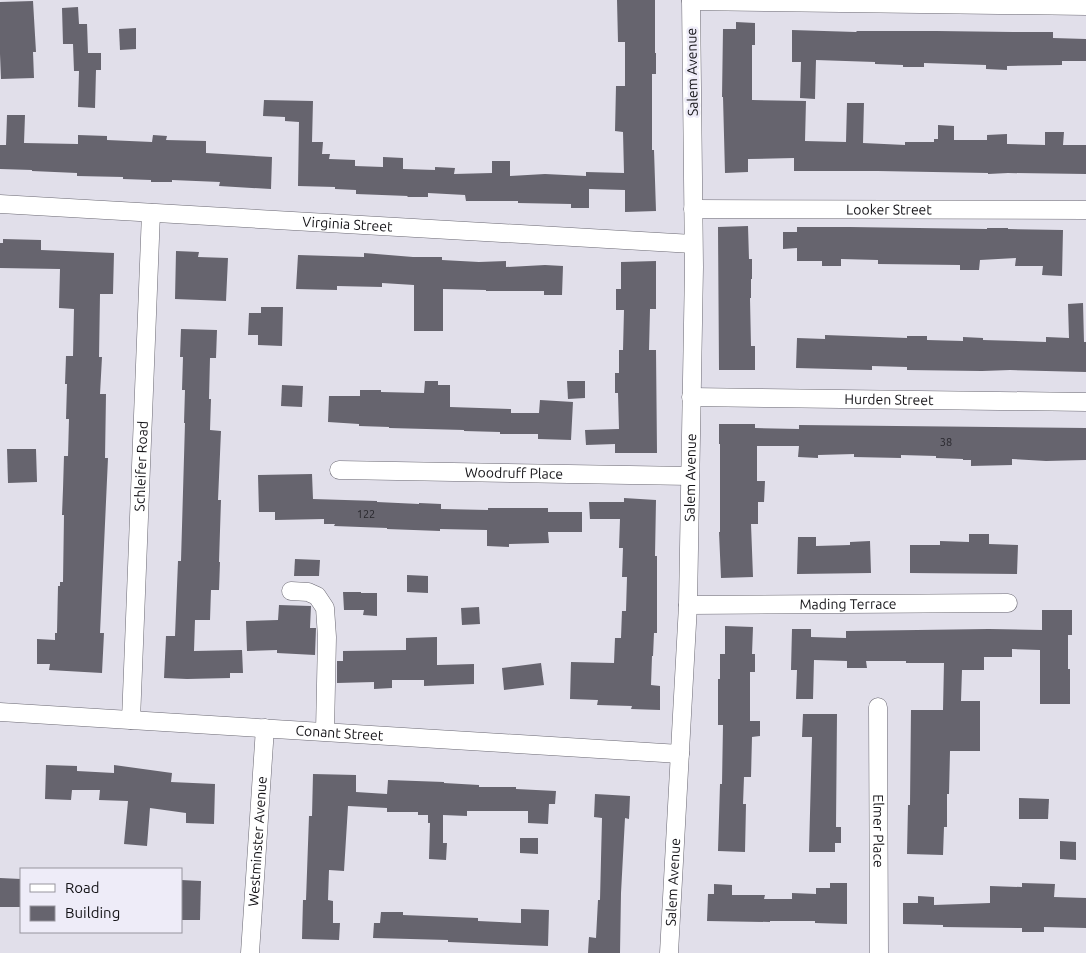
<svg xmlns="http://www.w3.org/2000/svg" width="1086" height="953" font-family="Ubuntu,sans-serif">
<rect width="100%" height="100%" fill="#e1dfea"/>
<g fill="#66646e">
<path d="M 617,0 L 655,0 L 655,53 L 656,53 L 656,74 L 652,74 L 652,150 L 654,150 L 656,211 L 625,212 L 625,190 L 589,189 L 589,208 L 571,208 L 571,204 L 518,203 L 518,201 L 466,201 L 465,195 L 428,193 L 428,197 L 407,197 L 408,196 L 356,194 L 356,190 L 335,189 L 335,187 L 298,186 L 299,122 L 285,121 L 285,117 L 263,116 L 264,100 L 313,101 L 312,142 L 323,142 L 322,154 L 330,154 L 329,159 L 355,160 L 355,166 L 383,167 L 383,157 L 403,158 L 403,169 L 435,170 L 435,167 L 455,168 L 454,174 L 492,173 L 492,161 L 510,161 L 510,176 L 545,174 L 586,176 L 586,172 L 624,173 L 623,132 L 615,131 L 616,86 L 625,86 L 625,42 L 618,42 Z"/>
<path d="M 33,1 L 36,52 L 33,52 L 34,78 L 1,79 L 0,54 L 0,2 Z"/>
<path d="M 78,7 L 79,24 L 87,24 L 88,53 L 101,53 L 101,70 L 96,70 L 95,108 L 78,107 L 79,71 L 74,71 L 73,44 L 63,44 L 62,8 Z"/>
<path d="M 736,22 L 755,23 L 755,45 L 752,45 L 752,100 L 806,101 L 805,141 L 846,142 L 847,103 L 864,103 L 863,143 L 905,145 L 905,142 L 934,142 L 934,139 L 938,139 L 938,125 L 954,126 L 954,140 L 987,140 L 987,135 L 1007,134 L 1007,144 L 1045,145 L 1045,132 L 1064,132 L 1063,145 L 1086,145 L 1086,174 L 1008,173 L 988,174 L 988,173 L 878,171 L 794,171 L 794,158 L 748,159 L 748,172 L 725,173 L 723,97 L 722,97 L 723,29 L 736,29 Z"/>
<path d="M 136,28 L 136,49 L 120,50 L 119,29 Z"/>
<path d="M 792,30 L 856,32 L 857,31 L 937,31 L 1013,32 L 1053,32 L 1053,38 L 1086,39 L 1086,61 L 1062,61 L 1062,65 L 1007,66 L 1007,70 L 986,69 L 986,65 L 924,63 L 924,67 L 903,67 L 903,65 L 875,64 L 875,62 L 816,60 L 815,99 L 800,98 L 801,62 L 792,62 Z"/>
<path d="M 7,115 L 25,115 L 24,143 L 78,144 L 78,135 L 107,136 L 107,140 L 152,142 L 153,135 L 167,136 L 166,140 L 206,141 L 206,153 L 272,157 L 271,189 L 219,186 L 220,182 L 172,180 L 172,182 L 151,182 L 151,180 L 123,179 L 123,177 L 77,176 L 77,173 L 32,171 L 32,170 L 0,169 L 0,145 L 6,145 Z"/>
<path d="M 748,226 L 749,259 L 752,259 L 752,279 L 751,279 L 751,298 L 750,298 L 751,346 L 755,346 L 755,370 L 719,370 L 718,227 Z"/>
<path d="M 797,227 L 850,227 L 987,229 L 987,228 L 1008,228 L 1008,229 L 1063,230 L 1062,276 L 1042,275 L 1043,266 L 1015,266 L 1016,258 L 980,260 L 979,270 L 960,270 L 960,265 L 878,264 L 878,260 L 841,259 L 841,266 L 822,266 L 822,261 L 797,261 L 797,248 L 783,249 L 783,232 L 797,232 Z"/>
<path d="M 3,239 L 41,240 L 41,250 L 114,253 L 113,294 L 100,294 L 99,357 L 102,357 L 100,394 L 106,394 L 105,458 L 108,458 L 100,633 L 104,633 L 102,673 L 49,670 L 50,664 L 37,664 L 37,639 L 55,640 L 55,633 L 57,633 L 58,586 L 60,586 L 60,582 L 63,582 L 64,515 L 62,515 L 63,489 L 64,456 L 68,456 L 69,419 L 66,419 L 67,384 L 65,384 L 66,356 L 73,356 L 74,309 L 59,308 L 60,269 L 0,268 L 0,243 L 3,243 Z"/>
<path d="M 176,251 L 199,252 L 198,257 L 228,258 L 226,301 L 175,299 Z"/>
<path d="M 364,253 L 413,257 L 442,257 L 442,260 L 479,262 L 506,261 L 506,267 L 545,265 L 563,266 L 562,295 L 544,295 L 544,291 L 486,291 L 486,290 L 443,289 L 443,331 L 414,331 L 414,285 L 382,283 L 382,287 L 337,286 L 337,290 L 296,289 L 298,255 L 364,257 Z"/>
<path d="M 656,261 L 656,309 L 650,309 L 649,350 L 656,350 L 657,453 L 615,453 L 615,444 L 586,445 L 585,430 L 619,429 L 618,393 L 615,393 L 615,373 L 619,373 L 619,350 L 623,350 L 624,310 L 616,310 L 616,289 L 621,289 L 621,262 Z"/>
<path d="M 1083,303 L 1084,342 L 1086,342 L 1086,372 L 1010,370 L 982,371 L 907,370 L 907,367 L 872,366 L 872,370 L 796,368 L 797,338 L 825,339 L 825,335 L 907,338 L 907,336 L 927,336 L 927,340 L 963,341 L 963,337 L 983,338 L 983,340 L 1046,342 L 1046,337 L 1069,338 L 1068,304 Z"/>
<path d="M 261,307 L 283,307 L 282,346 L 258,345 L 258,335 L 248,335 L 249,313 L 261,313 Z"/>
<path d="M 181,329 L 217,330 L 216,358 L 210,358 L 209,399 L 211,399 L 210,430 L 221,431 L 218,500 L 221,500 L 219,562 L 220,562 L 219,590 L 211,590 L 210,620 L 195,620 L 194,651 L 242,650 L 243,673 L 230,673 L 230,678 L 187,679 L 164,678 L 166,636 L 175,636 L 178,561 L 181,561 L 185,423 L 184,423 L 185,390 L 182,390 L 183,357 L 180,357 Z"/>
<path d="M 425,381 L 438,381 L 438,385 L 450,385 L 450,407 L 511,409 L 511,413 L 539,413 L 540,400 L 573,402 L 571,440 L 538,439 L 538,434 L 500,434 L 500,432 L 464,431 L 464,430 L 389,428 L 389,427 L 359,426 L 359,424 L 328,422 L 329,396 L 360,396 L 360,390 L 381,390 L 381,392 L 424,393 Z"/>
<path d="M 567,381 L 585,381 L 585,398 L 568,399 Z"/>
<path d="M 282,385 L 303,386 L 302,407 L 281,406 Z"/>
<path d="M 719,424 L 755,424 L 755,428 L 799,429 L 799,425 L 1086,428 L 1086,460 L 1046,461 L 1012,459 L 1012,465 L 971,466 L 971,460 L 963,460 L 963,459 L 936,458 L 936,456 L 901,455 L 901,458 L 854,457 L 854,454 L 818,455 L 818,458 L 798,457 L 799,446 L 757,446 L 757,481 L 765,481 L 764,502 L 758,502 L 758,524 L 751,524 L 753,577 L 721,578 L 719,532 L 720,532 L 720,444 L 719,444 Z"/>
<path d="M 7,449 L 36,449 L 37,482 L 8,483 Z"/>
<path d="M 312,474 L 313,499 L 377,501 L 377,502 L 419,504 L 419,503 L 441,504 L 441,509 L 488,510 L 488,508 L 548,508 L 548,512 L 582,512 L 582,532 L 548,532 L 549,543 L 509,544 L 509,547 L 487,546 L 487,530 L 440,529 L 440,531 L 387,529 L 387,528 L 334,526 L 335,524 L 324,524 L 324,519 L 275,520 L 275,512 L 259,512 L 258,475 Z"/>
<path d="M 624,498 L 656,500 L 655,556 L 657,556 L 657,633 L 654,633 L 653,656 L 652,656 L 651,685 L 660,686 L 660,710 L 631,709 L 632,706 L 597,705 L 598,700 L 570,699 L 571,662 L 614,663 L 615,638 L 621,638 L 622,611 L 626,611 L 627,577 L 622,577 L 623,548 L 619,548 L 620,519 L 590,519 L 589,502 L 624,502 Z"/>
<path d="M 969,534 L 989,534 L 989,544 L 1018,545 L 1017,574 L 910,573 L 910,545 L 940,545 L 940,541 L 969,542 Z"/>
<path d="M 798,537 L 816,537 L 816,546 L 850,545 L 850,542 L 870,541 L 871,573 L 797,574 Z"/>
<path d="M 295,559 L 320,560 L 319,576 L 294,576 Z"/>
<path d="M 407,575 L 428,576 L 428,593 L 407,592 Z"/>
<path d="M 343,592 L 361,592 L 361,593 L 377,593 L 377,616 L 363,615 L 364,610 L 344,610 Z"/>
<path d="M 279,605 L 311,606 L 310,628 L 316,628 L 315,655 L 277,653 L 277,650 L 247,651 L 246,621 L 278,620 Z"/>
<path d="M 479,607 L 480,624 L 462,625 L 461,608 Z"/>
<path d="M 1042,610 L 1072,610 L 1072,635 L 1068,635 L 1068,669 L 1070,669 L 1070,704 L 1040,704 L 1040,650 L 1012,649 L 1012,657 L 984,657 L 984,670 L 962,670 L 961,701 L 980,701 L 980,751 L 950,751 L 949,794 L 947,794 L 947,827 L 944,827 L 943,855 L 907,854 L 908,805 L 910,805 L 911,710 L 943,710 L 944,663 L 906,663 L 906,661 L 866,661 L 867,668 L 847,668 L 847,661 L 814,660 L 813,699 L 796,699 L 797,670 L 791,670 L 792,629 L 811,629 L 811,637 L 846,638 L 846,631 L 989,629 L 1042,630 Z"/>
<path d="M 725,626 L 753,627 L 752,654 L 755,654 L 755,672 L 750,672 L 750,721 L 760,721 L 760,736 L 752,737 L 751,777 L 744,777 L 743,804 L 746,804 L 745,852 L 718,851 L 720,784 L 722,784 L 723,725 L 718,725 L 718,679 L 720,679 L 720,654 L 725,654 Z"/>
<path d="M 437,637 L 437,665 L 474,664 L 474,684 L 424,686 L 424,680 L 392,680 L 392,688 L 374,689 L 374,682 L 337,683 L 337,661 L 343,661 L 343,651 L 406,650 L 406,638 Z"/>
<path d="M 541,663 L 544,685 L 504,690 L 502,668 Z"/>
<path d="M 803,714 L 837,714 L 836,827 L 841,827 L 841,843 L 835,843 L 835,852 L 809,852 L 812,737 L 802,737 Z"/>
<path d="M 46,765 L 77,766 L 77,771 L 114,773 L 114,765 L 172,773 L 171,782 L 215,784 L 214,824 L 186,823 L 186,813 L 150,808 L 147,846 L 124,844 L 128,801 L 99,800 L 100,790 L 72,790 L 71,800 L 45,799 Z"/>
<path d="M 313,774 L 356,775 L 356,792 L 387,794 L 388,780 L 444,782 L 444,783 L 479,785 L 479,787 L 516,787 L 516,789 L 556,791 L 555,804 L 549,804 L 548,824 L 528,823 L 528,811 L 467,811 L 467,816 L 443,815 L 443,843 L 447,843 L 446,860 L 429,859 L 430,823 L 428,823 L 428,815 L 418,815 L 418,812 L 387,812 L 387,808 L 348,806 L 344,871 L 329,870 L 328,900 L 333,901 L 333,923 L 340,923 L 339,940 L 302,939 L 303,900 L 306,900 L 309,816 L 312,816 Z"/>
<path d="M 595,794 L 630,796 L 629,819 L 625,818 L 621,893 L 620,953 L 588,953 L 589,937 L 596,938 L 598,900 L 600,900 L 602,818 L 594,817 Z"/>
<path d="M 1019,798 L 1049,799 L 1048,819 L 1019,819 Z"/>
<path d="M 520,838 L 538,838 L 538,854 L 520,853 Z"/>
<path d="M 1060,841 L 1076,842 L 1076,860 L 1060,859 Z"/>
<path d="M 0,878 L 21,879 L 21,907 L 0,907 Z"/>
<path d="M 181,880 L 201,881 L 200,920 L 181,920 Z"/>
<path d="M 830,883 L 847,883 L 847,924 L 815,923 L 815,921 L 770,921 L 770,922 L 707,921 L 708,894 L 714,894 L 714,884 L 732,885 L 732,895 L 765,895 L 764,899 L 792,899 L 792,893 L 816,894 L 816,888 L 830,888 Z"/>
<path d="M 1022,883 L 1055,884 L 1054,897 L 1086,898 L 1086,928 L 1044,927 L 1044,932 L 1022,932 L 1022,928 L 943,927 L 943,925 L 903,924 L 903,903 L 918,903 L 918,896 L 934,897 L 934,905 L 990,903 L 990,886 L 1022,887 Z"/>
<path d="M 521,909 L 549,910 L 548,946 L 448,942 L 448,940 L 373,938 L 374,923 L 380,923 L 381,912 L 403,912 L 403,915 L 478,918 L 478,921 L 521,923 Z"/>
</g>
<g fill="none" stroke-linecap="round" stroke-linejoin="round">
<g stroke="#6b6973" stroke-width="19">
<g id="minor">
<path d="M 691,1 L 1086,6"/>
<path id="s1" d="M 0,204 L 693,244"/>
<path id="s2" d="M 693,209 L 1086,210"/>
<path id="s3" d="M 691,397 L 1086,402"/>
<path id="s4" d="M 339,470 L 690,476"/>
<path d="M 291,591 L 308,592 L 317,596 L 325,608 L 327,637 L 325,731"/>
<path id="s5" d="M 688,605 L 1008,603"/>
<path id="s6" d="M 878,707 L 879,953"/>
<path id="s7" d="M 0,712 L 680,754"/>
<path id="s8" d="M 131,720 L 151,213"/>
<path id="s9" d="M 250,953 L 265,728"/>
<path id="s10" d="M 669,953 L 688,605 L 694,267 L 691,0"/>
</g>
</g>
<use href="#minor" stroke="#fff" stroke-width="18"/>
</g>
<g text-anchor="middle" stroke-width="5" stroke-linejoin="round" paint-order="stroke">
<g font-size="11" fill="#28272d">
<text x="946" y="446">38</text>
<text x="366" y="518">122</text>
</g>
<g font-size="14" fill="#141317" stroke="#eeecf8">
<text transform="translate(692 72) rotate(-91)" y="5">Salem Avenue</text>
<text dy="5" stroke="none"><textPath href="#s2" startOffset="196">Looker Street</textPath></text>
<text dy="5" stroke="none"><textPath href="#s1" startOffset="348">Virginia Street</textPath></text>
<text dy="5" stroke="none"><textPath href="#s3" startOffset="198">Hurden Street</textPath></text>
<text dy="5" stroke="none"><textPath href="#s8" startOffset="254">Schleifer Road</textPath></text>
<text dy="5" stroke="none"><textPath href="#s4" startOffset="175">Woodruff Place</textPath></text>
<text dy="5" stroke="none"><textPath href="#s10" startOffset="476">Salem Avenue</textPath></text>
<text dy="5" stroke="none"><textPath href="#s5" startOffset="160">Mading Terrace</textPath></text>
<text dy="5" stroke="none"><textPath href="#s7" startOffset="340">Conant Street</textPath></text>
<text dy="5" stroke="none"><textPath href="#s6" startOffset="124">Elmer Place</textPath></text>
<text dy="5" stroke="none"><textPath href="#s9" startOffset="112">Westminster Avenue</textPath></text>
<text dy="5" stroke="none"><textPath href="#s10" startOffset="71">Salem Avenue</textPath></text>
</g>
</g>
<rect x="20" y="868" width="162" height="65" fill="#eeecf8" stroke="#97959e"/>
<rect x="30" y="884" width="25" height="8" fill="#ffffff" stroke="#97959e"/>
<text x="65" y="893" font-size="15" fill="#141317">Road</text>
<rect x="30" y="906" width="25" height="15" fill="#66646e" stroke="#97959e"/>
<text x="65" y="918" font-size="15" fill="#141317">Building</text>
</svg>
